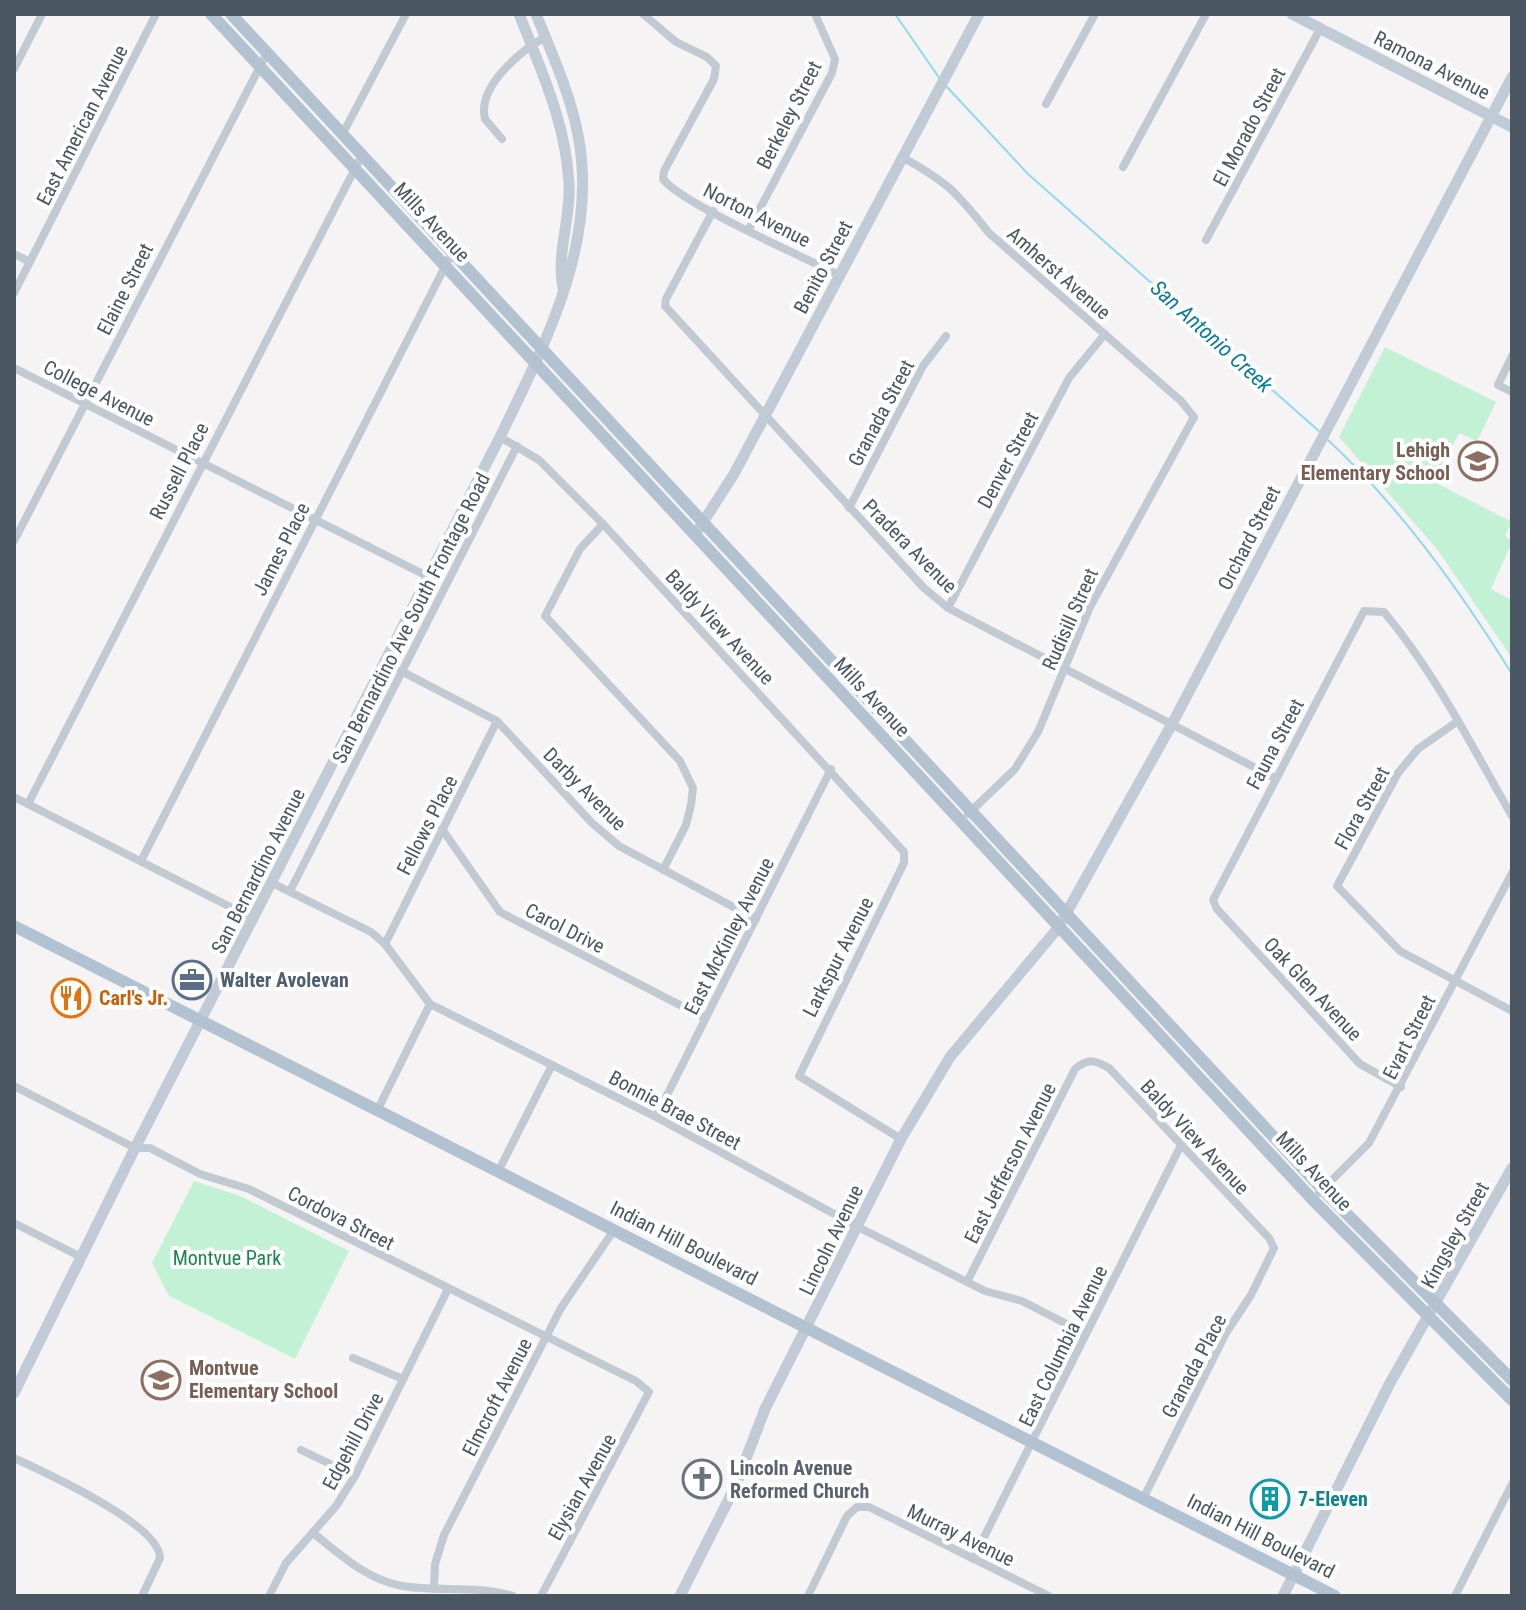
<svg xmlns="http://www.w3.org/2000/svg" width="1526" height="1610" font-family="'Roboto Condensed',sans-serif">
<rect width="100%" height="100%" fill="#f5f3f3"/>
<g fill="#c3f1d5">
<path d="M 1385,347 L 1496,402 L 1477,441 L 1459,433 L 1434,482 L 1512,522 L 1505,535 L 1512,542 L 1491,589 L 1512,600 L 1512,658 L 1437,549 L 1339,437 Z"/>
<path d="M 194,1181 L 240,1196 L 349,1251 L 295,1359 L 169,1296 L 152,1263 Z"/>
</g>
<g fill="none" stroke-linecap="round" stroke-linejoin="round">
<g stroke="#90daee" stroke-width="2">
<path d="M 895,14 L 940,79"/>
<path d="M 947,87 L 1028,174 L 1320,432"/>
<path d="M 1328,440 C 1401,508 1459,589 1512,674"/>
</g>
<g stroke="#c1cad2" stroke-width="8">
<path d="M 643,14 L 676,42 L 707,57 L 716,66 L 714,79 L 664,171 L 663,179 C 682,204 804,257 839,275"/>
<path d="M 14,69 L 42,14"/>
<path d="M 1046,104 L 1095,14"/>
<path d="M 342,135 L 406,14"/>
<path d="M 502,139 L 485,119 C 477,86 521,51 545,37"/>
<path d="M 902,157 C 949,183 956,192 989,233 L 1181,401 L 1194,417 L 1090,607 L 1038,732 L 1015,769 L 968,814"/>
<path d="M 1123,167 L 1206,14"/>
<path d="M 713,211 L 666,299 L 665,306 L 924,588 L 948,608 L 1275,778"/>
<path d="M 749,229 L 832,73 L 835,59 L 815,14"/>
<path d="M 1206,240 L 1320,29"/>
<path d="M 14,254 L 30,262"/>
<path d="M 14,293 L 156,14"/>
<path d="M 1512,356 L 1498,385 L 1512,392"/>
<path d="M 14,368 L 427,576"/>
<path d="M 500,437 L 539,460 L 603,524 L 904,852 L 904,863 L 799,1076 L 901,1139"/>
<path d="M 849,508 L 923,366 L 946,336"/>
<path d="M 603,524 L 580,549 L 545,616 L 680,761 L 693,788 L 691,805 L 686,825 L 663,870"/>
<path d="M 14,541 L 267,53"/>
<path d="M 948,608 L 1069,378 L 1105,334"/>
<path d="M 401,671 L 497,721 L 592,823 L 619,846 L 756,919"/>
<path d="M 1458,721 L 1418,749 L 1398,773 L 1337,886 L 1400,951 L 1512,1011"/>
<path d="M 14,797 L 254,919"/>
<path d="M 28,804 L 362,155"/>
<path d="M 442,829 L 500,912 L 705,1018"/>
<path d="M 141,861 L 452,253"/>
<path d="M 272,883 L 371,932 L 385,944 L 430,1004 L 656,1117 L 858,1227 L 985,1291 L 1022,1301 L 1086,1334"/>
<path d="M 290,891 L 517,446"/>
<path d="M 385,944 L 497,721"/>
<path d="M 14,1086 L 135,1148 L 150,1148 L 200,1174 L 249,1189 L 636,1381 L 649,1392 L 541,1596"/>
<path d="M 1401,1087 L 1360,1064 L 1217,909 L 1213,900 L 1364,611 L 1384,612 C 1436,674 1472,747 1512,816"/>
<path d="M 377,1111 L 430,1004"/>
<path d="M 656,1117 L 831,769"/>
<path d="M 498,1172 L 552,1065"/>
<path d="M 1319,1193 L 1369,1143 L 1512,873"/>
<path d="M 14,1223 L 81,1257"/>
<path d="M 967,1282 L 1075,1069 C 1088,1058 1095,1060 1109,1068 L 1269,1238 L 1274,1248 L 1251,1295 L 1226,1333 L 1143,1499"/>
<path d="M 353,1358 L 403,1379"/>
<path d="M 301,1450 L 355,1476"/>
<path d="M 14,1458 C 44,1472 160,1524 160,1558 L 142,1596"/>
<path d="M 313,1533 C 340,1554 367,1580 402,1586 C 440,1592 477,1585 513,1596"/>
<path d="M 973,1559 L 1180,1147"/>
<path d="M 434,1589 L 435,1564 L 444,1535 L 561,1308 L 614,1230"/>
<path d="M 269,1596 L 286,1563 L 336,1506 L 355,1476 L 448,1289"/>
<path d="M 808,1596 L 847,1516 L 857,1507 L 869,1507 L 1049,1596"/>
<path d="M 1455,1596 L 1512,1484"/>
</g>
<g stroke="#c1cbd6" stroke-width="11">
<path d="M 519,14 C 541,70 566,123 569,184 C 571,219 556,253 563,288"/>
<path d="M 1292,14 L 1512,127"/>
<path d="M 698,530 L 734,474 L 979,14"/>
<path d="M 14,1393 L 135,1148 L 500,437 C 545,344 599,242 578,135 C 570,93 552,54 536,14"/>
<path d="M 680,1596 L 735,1487 L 765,1409 L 901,1139 L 950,1057 L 1058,928 L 1172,724 L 1512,77"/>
<path d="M 1283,1596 L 1390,1383 L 1512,1168"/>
</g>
<g stroke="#b3c2d1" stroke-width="12">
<path d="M 211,14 L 1312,1199 L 1512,1400"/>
<path d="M 231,14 L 1322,1189 L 1512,1380"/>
<path d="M 14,926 L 1335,1596"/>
</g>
</g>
<defs>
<g id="school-ring" transform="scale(2)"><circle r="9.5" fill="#fff" stroke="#8d6e63" stroke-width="1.5"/><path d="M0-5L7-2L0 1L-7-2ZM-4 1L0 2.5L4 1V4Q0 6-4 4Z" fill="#8d6e63"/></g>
<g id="office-ring" transform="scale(2)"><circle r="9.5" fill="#fff" stroke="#5c6f8a" stroke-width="1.5"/><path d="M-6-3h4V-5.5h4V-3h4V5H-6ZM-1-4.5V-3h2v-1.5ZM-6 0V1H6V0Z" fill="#5c6f8a"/></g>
<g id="restaurant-ring" transform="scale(2)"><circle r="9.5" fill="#fff" stroke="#e8710a" stroke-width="1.5"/><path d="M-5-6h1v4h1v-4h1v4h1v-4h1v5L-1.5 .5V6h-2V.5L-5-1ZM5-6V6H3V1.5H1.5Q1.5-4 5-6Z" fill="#e8710a"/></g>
<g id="church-ring" transform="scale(2)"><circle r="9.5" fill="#fff" stroke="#6b7280" stroke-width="1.5"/><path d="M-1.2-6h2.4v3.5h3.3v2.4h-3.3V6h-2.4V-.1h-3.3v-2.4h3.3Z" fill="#6b7280"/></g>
<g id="building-ring" transform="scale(2)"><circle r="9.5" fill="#fff" stroke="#0f9aa8" stroke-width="1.5"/><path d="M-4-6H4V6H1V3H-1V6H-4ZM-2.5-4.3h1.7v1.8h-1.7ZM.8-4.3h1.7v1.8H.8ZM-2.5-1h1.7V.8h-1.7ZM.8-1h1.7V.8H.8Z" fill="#0f9aa8"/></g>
</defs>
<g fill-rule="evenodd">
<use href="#school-ring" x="1478" y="461"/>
<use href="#office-ring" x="192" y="980"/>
<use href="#restaurant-ring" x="71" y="998"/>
<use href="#school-ring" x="161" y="1380"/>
<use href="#church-ring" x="702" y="1479"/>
<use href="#building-ring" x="1270" y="1499"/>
</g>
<g text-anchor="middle" stroke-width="8" stroke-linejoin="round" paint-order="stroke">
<g font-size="20" fill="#4a5661" stroke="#fff">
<text transform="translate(1432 65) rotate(27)" y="7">Ramona Avenue</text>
<text transform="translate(789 115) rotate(-63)" y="7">Berkeley Street</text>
<text transform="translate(82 125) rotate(-63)" y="7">East American Avenue</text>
<text transform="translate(1249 127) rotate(-62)" y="7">El Morado Street</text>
<text transform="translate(757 215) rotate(27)" y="7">Norton Avenue</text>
<text transform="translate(432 222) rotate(47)" y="7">Mills Avenue</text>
<text transform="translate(823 267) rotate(-62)" y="7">Benito Street</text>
<text transform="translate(1059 273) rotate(41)" y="7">Amherst Avenue</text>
<text transform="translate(125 289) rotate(-63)" y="7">Elaine Street</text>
<text transform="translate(99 393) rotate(27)" y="7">College Avenue</text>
<text transform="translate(881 413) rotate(-62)" y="7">Granada Street</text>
<text transform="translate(1008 460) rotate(-62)" y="7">Denver Street</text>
<text transform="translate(179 471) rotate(-63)" y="7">Russell Place</text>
<text transform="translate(1249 538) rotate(-63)" y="7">Orchard Street</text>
<text transform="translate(910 546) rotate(45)" y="7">Pradera Avenue</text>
<text transform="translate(281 549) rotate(-63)" y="7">James Place</text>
<text transform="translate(411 618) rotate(-63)" y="7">San Bernardino Ave South Frontage Road</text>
<text transform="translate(1070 619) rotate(-66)" y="7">Rudisill Street</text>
<text transform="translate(720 627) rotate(47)" y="7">Baldy View Avenue</text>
<text transform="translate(872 697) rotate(47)" y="7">Mills Avenue</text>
<text transform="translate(1275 744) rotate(-62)" y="7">Fauna Street</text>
<text transform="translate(585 789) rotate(45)" y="7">Darby Avenue</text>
<text transform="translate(1362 808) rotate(-61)" y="7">Flora Street</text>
<text transform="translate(427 825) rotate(-63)" y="7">Fellows Place</text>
<text transform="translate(258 871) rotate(-63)" y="7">San Bernardino Avenue</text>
<text transform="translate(565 928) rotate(27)" y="7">Carol Drive</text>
<text transform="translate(729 936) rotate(-63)" y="7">East McKinley Avenue</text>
<text transform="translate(838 957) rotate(-63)" y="7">Larkspur Avenue</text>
<text transform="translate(1313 989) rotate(47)" y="7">Oak Glen Avenue</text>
<text transform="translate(1409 1037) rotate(-63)" y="7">Evart Street</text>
<text transform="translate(675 1110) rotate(28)" y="7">Bonnie Brae Street</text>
<text transform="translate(1195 1137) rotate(47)" y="7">Baldy View Avenue</text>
<text transform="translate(1010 1163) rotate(-63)" y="7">East Jefferson Avenue</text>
<text transform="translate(1314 1171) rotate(47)" y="7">Mills Avenue</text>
<text transform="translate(341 1218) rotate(27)" y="7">Cordova Street</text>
<text transform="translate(1455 1235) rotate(-61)" y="7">Kingsley Street</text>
<text transform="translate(831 1240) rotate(-64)" y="7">Lincoln Avenue</text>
<text transform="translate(684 1243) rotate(27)" y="7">Indian Hill Boulevard</text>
<text transform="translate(1063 1346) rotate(-64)" y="7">East Columbia Avenue</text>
<text transform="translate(1194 1366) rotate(-62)" y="7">Granada Place</text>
<text transform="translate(497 1397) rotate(-63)" y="7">Elmcroft Avenue</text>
<text transform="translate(353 1441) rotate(-62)" y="7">Edgehill Drive</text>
<text transform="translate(582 1487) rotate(-61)" y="7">Elysian Avenue</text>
<text transform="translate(961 1535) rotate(26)" y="7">Murray Avenue</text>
<text transform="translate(1261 1536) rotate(27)" y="7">Indian Hill Boulevard</text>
</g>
<g font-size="20" font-weight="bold" fill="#785e54" stroke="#fff" text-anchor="end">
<text x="1450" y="457">Lehigh<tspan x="1450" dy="23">Elementary School</tspan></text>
<text x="189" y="1375" text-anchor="start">Montvue<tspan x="189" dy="23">Elementary School</tspan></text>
</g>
<g font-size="20" font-weight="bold" fill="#4e5e75" stroke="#fff" text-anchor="start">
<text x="220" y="987">Walter Avolevan</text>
</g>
<g font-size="20" font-weight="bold" fill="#c56008" stroke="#fff" text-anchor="start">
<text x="99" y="1005">Carl's Jr.</text>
</g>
<g font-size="20" fill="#17864f" stroke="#fff">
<text x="227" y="1265">Montvue Park</text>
</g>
<g font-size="20" font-weight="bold" fill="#5b616d" stroke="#fff" text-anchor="start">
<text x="730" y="1475">Lincoln Avenue<tspan x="730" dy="23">Reformed Church</tspan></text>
</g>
<g font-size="20" font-weight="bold" fill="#0d838f" stroke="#fff" text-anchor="start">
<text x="1298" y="1506">7-Eleven</text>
</g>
<g font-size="22" font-style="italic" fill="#0c7c9b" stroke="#fff">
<text transform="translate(1212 336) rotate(42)" y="8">San Antonio Creek</text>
</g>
</g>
<rect width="1526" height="1610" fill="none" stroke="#4a5661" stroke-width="32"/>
</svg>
